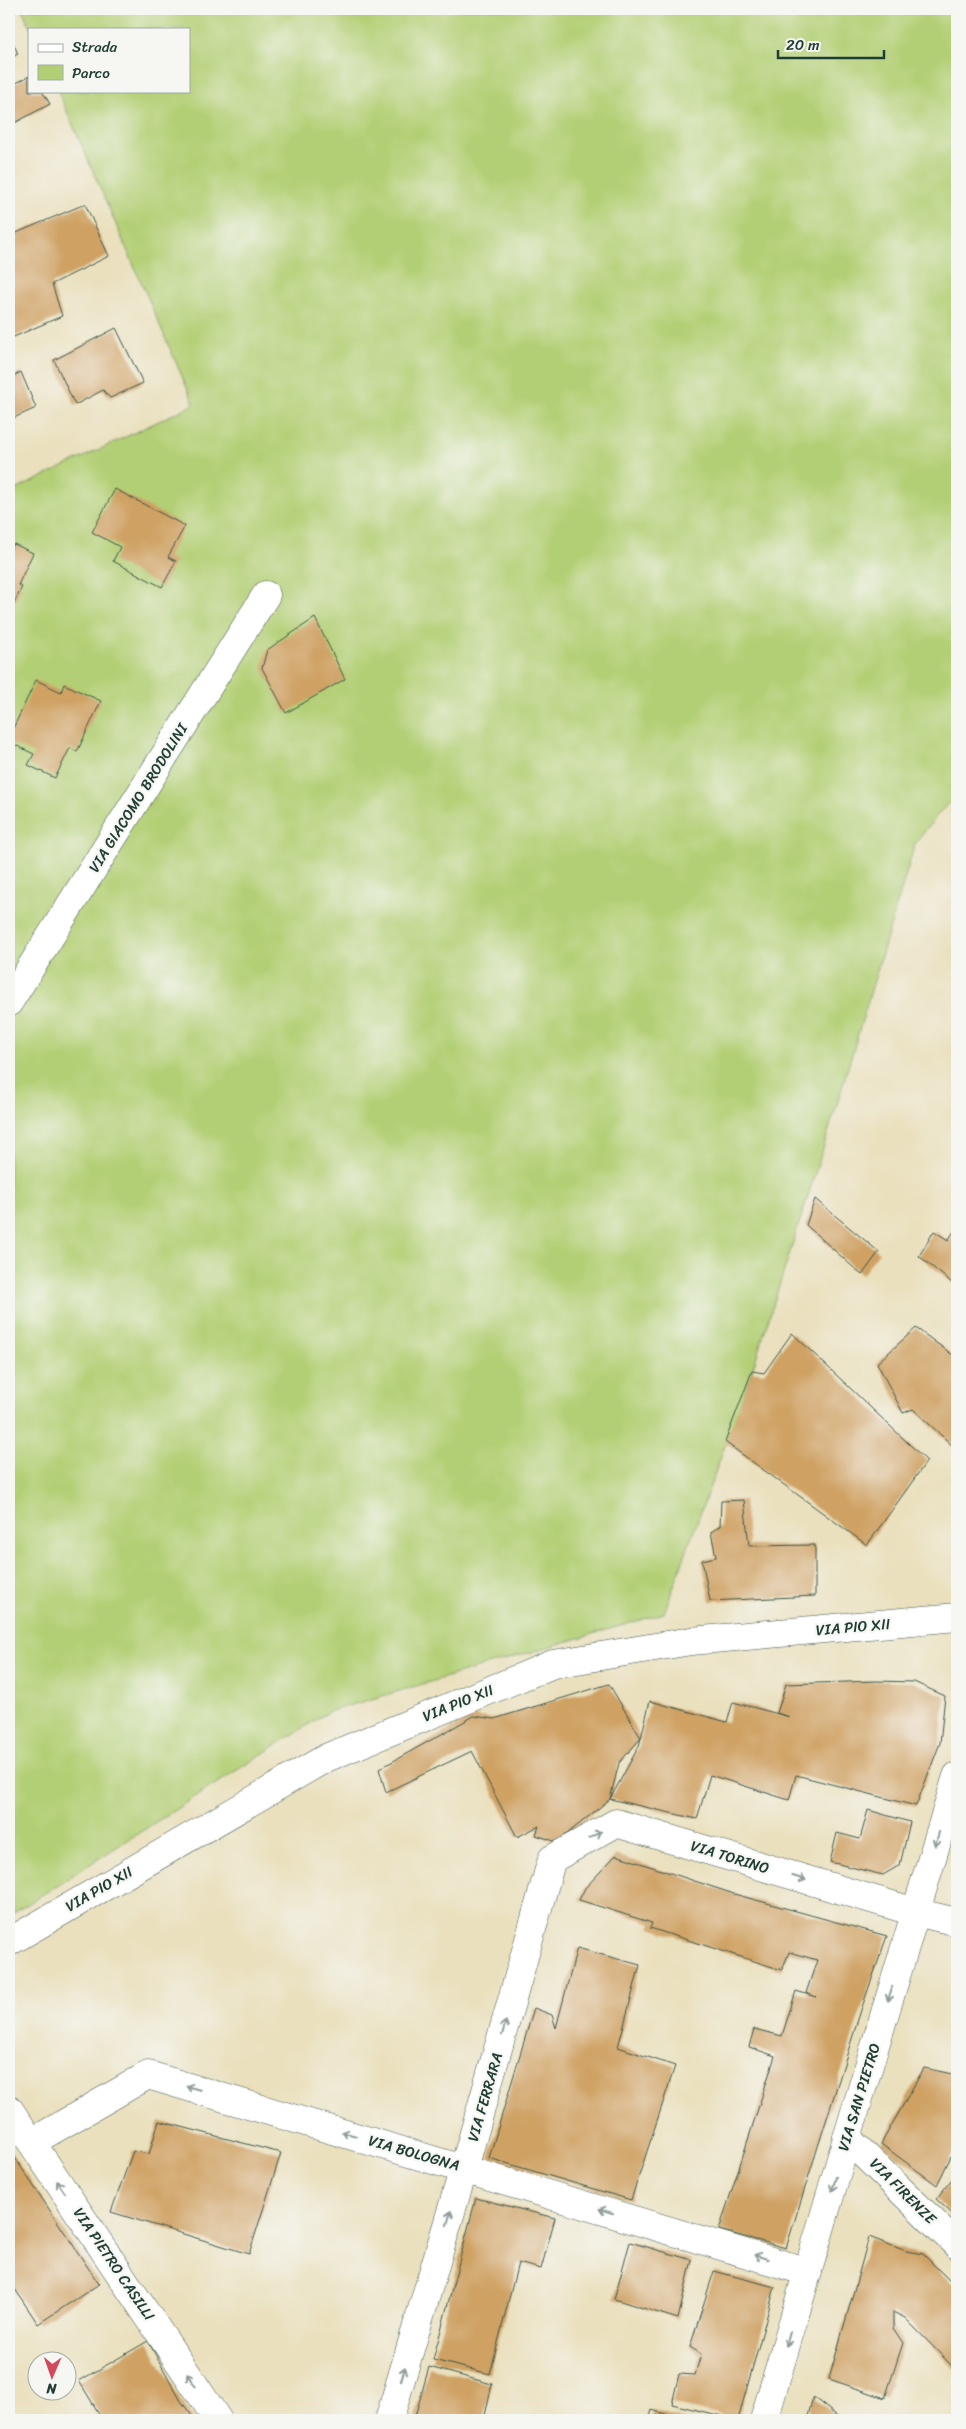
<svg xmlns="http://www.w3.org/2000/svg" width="966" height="2429" font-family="Sriracha,sans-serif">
<rect width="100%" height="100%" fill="#f6f6f2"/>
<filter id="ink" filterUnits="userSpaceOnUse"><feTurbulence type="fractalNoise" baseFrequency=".02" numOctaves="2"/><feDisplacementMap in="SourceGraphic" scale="10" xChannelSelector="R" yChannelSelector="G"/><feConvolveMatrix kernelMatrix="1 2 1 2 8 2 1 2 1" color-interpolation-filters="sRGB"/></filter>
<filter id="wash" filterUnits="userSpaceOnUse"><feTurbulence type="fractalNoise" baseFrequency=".0096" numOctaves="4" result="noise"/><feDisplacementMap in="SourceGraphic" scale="20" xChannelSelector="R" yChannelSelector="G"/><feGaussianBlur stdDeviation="1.12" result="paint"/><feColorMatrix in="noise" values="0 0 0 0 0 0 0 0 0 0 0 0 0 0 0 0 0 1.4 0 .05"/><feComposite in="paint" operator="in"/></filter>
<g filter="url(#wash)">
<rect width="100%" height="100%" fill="#eae0bd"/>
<path fill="#b3cf75" stroke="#698654" d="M 22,9 L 957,9 L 957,795 L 940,812 L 915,844 L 835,1111 L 752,1371 L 664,1613 L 328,1712 L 9,1916 L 9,493 L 194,404 L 58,91 L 189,91 L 189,29 L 31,29 Z"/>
<g id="blocks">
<g fill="#cfa163">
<path d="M 9,33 L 18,54 L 9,58 Z"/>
<path d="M 29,76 L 29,91 L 42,91 L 50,104 L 9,126 L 9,87 Z"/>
<path d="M 85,204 L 109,256 L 52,284 L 62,316 L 9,339 L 9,236 Z"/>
<path d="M 116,328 L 143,383 L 110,398 L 103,390 L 75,405 L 54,360 Z"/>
<path d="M 21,372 L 36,408 L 9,420 L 9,378 Z"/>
<path d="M 115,489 L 185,526 L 168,557 L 176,561 L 162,587 L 113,561 L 120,547 L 92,532 Z"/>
<path d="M 14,544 L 33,553 L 18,585 L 22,587 L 9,614 L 9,551 Z"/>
<path d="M 315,618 L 345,679 L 286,713 L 262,668 L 267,650 Z"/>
<path d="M 36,680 L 61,692 L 64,684 L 101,701 L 77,752 L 70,748 L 55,778 L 28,765 L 34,754 L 9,742 L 9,737 Z"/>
<path d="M 815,1199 L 879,1252 L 862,1275 L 806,1225 Z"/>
<path d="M 957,1227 L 957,1287 L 919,1256 L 934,1231 L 948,1240 Z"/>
<path d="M 916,1328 L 957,1358 L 957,1450 L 913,1409 L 903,1413 L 877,1363 Z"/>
<path d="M 792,1333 L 927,1461 L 867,1545 L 725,1442 L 752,1371 L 764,1373 Z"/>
<path d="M 744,1500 L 749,1546 L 815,1545 L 815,1596 L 710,1601 L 702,1560 L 716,1557 L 711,1532 L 720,1526 L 721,1501 Z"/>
<path d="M 876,1681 L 914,1682 L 945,1696 L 940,1743 L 916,1806 L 796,1775 L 789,1800 L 710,1775 L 697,1819 L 610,1799 L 639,1746 L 641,1738 L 619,1763 L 610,1799 L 557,1842 L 536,1835 L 539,1826 L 517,1837 L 472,1751 L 386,1792 L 379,1769 L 474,1716 L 494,1719 L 609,1684 L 641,1738 L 650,1701 L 727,1722 L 733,1702 L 790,1717 L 777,1713 L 786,1684 Z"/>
<path d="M 868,1810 L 910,1822 L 900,1865 L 883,1875 L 830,1862 L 837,1833 L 860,1839 Z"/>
<path d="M 616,1855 L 734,1894 L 887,1936 L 861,2010 L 786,2248 L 719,2230 L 775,2056 L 749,2047 L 754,2029 L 782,2036 L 796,1991 L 816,1997 L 806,1993 L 817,1960 L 789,1952 L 782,1970 L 650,1928 L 652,1923 L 579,1900 L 585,1888 Z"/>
<path d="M 577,1948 L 640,1965 L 618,2047 L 675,2066 L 631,2200 L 489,2158 L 534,2008 L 552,2015 L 556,2028 Z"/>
<path d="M 957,2059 L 957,2144 L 937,2185 L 881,2144 L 924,2068 L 952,2074 Z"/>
<path d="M 159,2121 L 281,2153 L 249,2254 L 111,2212 L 133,2151 L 149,2154 Z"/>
<path d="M 11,2152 L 99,2284 L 38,2324 L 9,2280 L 9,2154 Z"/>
<path d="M 957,2173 L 957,2218 L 936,2199 Z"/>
<path d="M 476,2198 L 555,2218 L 541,2269 L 518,2263 L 490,2374 L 433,2360 Z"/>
<path d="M 869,2237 L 906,2251 L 923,2254 L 957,2288 L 957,2371 L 905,2318 L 893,2312 L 893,2328 L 903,2343 L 885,2398 L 829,2379 Z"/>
<path d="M 630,2242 L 692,2260 L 678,2319 L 614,2299 Z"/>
<path d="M 714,2271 L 775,2287 L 738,2420 L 672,2404 L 679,2374 L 695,2375 L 701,2354 L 690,2347 Z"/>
<path d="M 148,2341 L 181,2401 L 195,2420 L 103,2420 L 79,2381 Z"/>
<path d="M 429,2367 L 492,2384 L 484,2420 L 414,2420 Z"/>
<path d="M 813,2397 L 842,2420 L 807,2420 Z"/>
<path d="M 652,2410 L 685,2420 L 649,2420 Z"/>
</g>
</g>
</g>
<g filter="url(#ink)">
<use href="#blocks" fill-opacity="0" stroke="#3d5549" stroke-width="1"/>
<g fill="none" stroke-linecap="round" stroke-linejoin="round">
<g stroke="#3d5549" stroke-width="29">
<g id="minor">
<path d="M 9,1002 L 266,595"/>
<path d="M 9,1942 L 326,1758 L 553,1664 L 691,1641 L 957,1617"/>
<path d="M 9,2109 L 218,2420"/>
<path d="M 847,2138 L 957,2245"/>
<path d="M 32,2142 L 148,2075 L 808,2272"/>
<path d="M 389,2420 L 464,2168 L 552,1859 L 616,1823 L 915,1912 L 957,1922"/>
<path d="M 764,2420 L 847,2138 L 957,1776"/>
</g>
</g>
<use href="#minor" stroke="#fff" stroke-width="28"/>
</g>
<defs><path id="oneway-shaft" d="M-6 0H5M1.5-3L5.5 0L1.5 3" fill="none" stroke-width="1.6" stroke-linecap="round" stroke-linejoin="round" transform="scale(1.25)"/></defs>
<g stroke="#8f9e9a">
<use href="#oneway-shaft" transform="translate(595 1835) rotate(-29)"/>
<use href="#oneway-shaft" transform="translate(937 1839) rotate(107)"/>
<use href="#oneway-shaft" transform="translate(799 1878) rotate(17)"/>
<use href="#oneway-shaft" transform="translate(890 1994) rotate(107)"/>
<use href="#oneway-shaft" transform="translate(504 2028) rotate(-74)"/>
<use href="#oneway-shaft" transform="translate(193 2088) rotate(-164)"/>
<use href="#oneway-shaft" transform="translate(349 2134) rotate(-164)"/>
<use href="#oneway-shaft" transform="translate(834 2184) rotate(106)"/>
<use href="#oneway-shaft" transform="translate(61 2187) rotate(-124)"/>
<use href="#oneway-shaft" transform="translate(606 2211) rotate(-163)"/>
<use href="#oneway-shaft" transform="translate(449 2218) rotate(-73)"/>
<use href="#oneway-shaft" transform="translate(761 2257) rotate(-163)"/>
<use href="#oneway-shaft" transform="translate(788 2339) rotate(106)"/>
<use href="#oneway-shaft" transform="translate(403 2374) rotate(-73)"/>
<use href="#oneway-shaft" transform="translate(191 2380) rotate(-124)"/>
</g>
</g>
<g text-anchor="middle" stroke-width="4.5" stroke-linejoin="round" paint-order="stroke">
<g font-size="15" fill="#1f3d34" stroke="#f6f6f2">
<text transform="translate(138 798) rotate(-58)" y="5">VIA GIACOMO BRODOLINI</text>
<text transform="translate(853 1627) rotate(-5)" y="5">VIA PIO XII</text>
<text transform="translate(458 1703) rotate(-22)" y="5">VIA PIO XII</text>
<text transform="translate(730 1857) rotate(17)" y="5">VIA TORINO</text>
<text transform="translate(99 1889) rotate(-30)" y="5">VIA PIO XII</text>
<text transform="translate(485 2097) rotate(-74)" y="5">VIA FERRARA</text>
<text transform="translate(859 2097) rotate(-73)" y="5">VIA SAN PIETRO</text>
<text transform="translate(414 2153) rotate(16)" y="5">VIA BOLOGNA</text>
<text transform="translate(903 2191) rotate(45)" y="5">VIA FIRENZE</text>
<text transform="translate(114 2264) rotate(56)" y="5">VIA PIETRO CASILLI</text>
</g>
</g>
<rect width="966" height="2429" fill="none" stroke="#f6f6f2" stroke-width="30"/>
<rect x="28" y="28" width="162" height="65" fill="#f6f6f2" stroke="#a0aca6"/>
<rect x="38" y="44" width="25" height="8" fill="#ffffff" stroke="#a0aca6"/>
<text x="72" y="52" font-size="15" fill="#1f3d34">Strada</text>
<rect x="38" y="65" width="25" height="15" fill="#b3cf75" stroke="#a0aca6"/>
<text x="72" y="78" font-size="15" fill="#1f3d34">Parco</text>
<g transform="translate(52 2376) rotate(182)"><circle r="24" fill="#f6f6f2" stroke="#a0aca6"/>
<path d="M0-4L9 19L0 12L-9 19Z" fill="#d1495b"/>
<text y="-8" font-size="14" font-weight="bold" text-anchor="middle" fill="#1f3d34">N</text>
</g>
<path d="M778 50v8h106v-8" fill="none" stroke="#1f3d34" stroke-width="2.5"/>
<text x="786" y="50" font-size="15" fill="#1f3d34" stroke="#f6f6f2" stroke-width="4" paint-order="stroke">20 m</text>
</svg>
